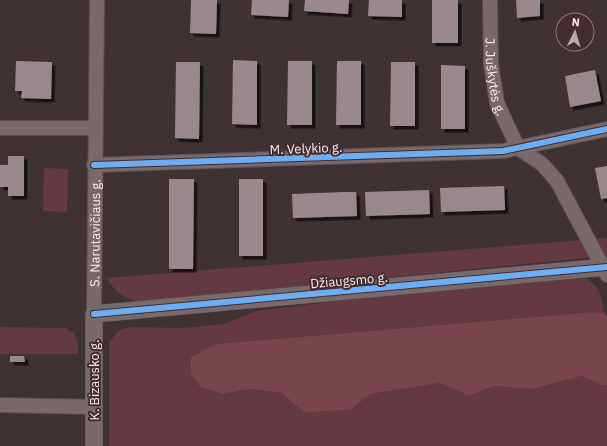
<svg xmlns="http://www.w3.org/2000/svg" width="607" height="446" font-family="'IBM Plex Sans',sans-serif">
<defs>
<filter id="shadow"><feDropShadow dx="3.5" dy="3.5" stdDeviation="0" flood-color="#0009"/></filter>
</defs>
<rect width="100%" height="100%" fill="#3e3233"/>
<g fill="#653941">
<path d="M 44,168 L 68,169 L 67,212 L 43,211 Z"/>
<path d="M 607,238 L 607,256 L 139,302 C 122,297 116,293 107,278 Z"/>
<path d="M 584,278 C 602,288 601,294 604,313 L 592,312 L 215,344 L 191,357 L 191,374 L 200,387 L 222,394 L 251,389 L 282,393 L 304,411 L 350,410 L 371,394 L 440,383 L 469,396 L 493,386 L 532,389 L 582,376 L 601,385 L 607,385 L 607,446 L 109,446 L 109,343 L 114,336 L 121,329 L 131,327 L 183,328 L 224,324 L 256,311 L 369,297 Z"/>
<path d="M 0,327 L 65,328 L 74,333 L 78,344 L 78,354 L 0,354 Z"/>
</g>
<path fill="#7a444e" d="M 592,312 L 604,313 L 607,316 L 607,385 L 601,385 L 582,376 L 532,389 L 493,386 L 469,396 L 440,383 L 371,394 L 350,410 L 304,412 L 282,393 L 251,389 L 222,394 L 200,387 L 191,374 L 191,357 L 215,344 Z"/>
<g fill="#9a898c" filter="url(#shadow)">
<path d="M 191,0 L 217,0 L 216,34 L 190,33 Z"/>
<path d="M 252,0 L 289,0 L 288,17 L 251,15 Z"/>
<path d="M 305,0 L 349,0 L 348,14 L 304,11 Z"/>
<path d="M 369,0 L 402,0 L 402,17 L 368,16 Z"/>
<rect x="432" y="0" width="26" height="43"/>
<path d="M 516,0 L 540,0 L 540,16 L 517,18 Z"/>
<path d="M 233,60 L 257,61 L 257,125 L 232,124 Z"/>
<path d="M 16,61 L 52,62 L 51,99 L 21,98 L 22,91 L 15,91 Z"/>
<path d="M 288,61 L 312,61 L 312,125 L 287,125 Z"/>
<path d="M 337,61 L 361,61 L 361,125 L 336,125 Z"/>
<path d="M 176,62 L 200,62 L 199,139 L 175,138 Z"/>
<path d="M 391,62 L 415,62 L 415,126 L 390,126 Z"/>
<path d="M 441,65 L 465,66 L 465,129 L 441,129 Z"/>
<path d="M 595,70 L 601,101 L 570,107 L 565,76 Z"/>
<path d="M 8,156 L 24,156 L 24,196 L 8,196 L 8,187 L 0,187 L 0,165 L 8,165 Z"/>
<path d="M 607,166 L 607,198 L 601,199 L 595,168 Z"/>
<path d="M 169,179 L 194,179 L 193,269 L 169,269 Z"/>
<rect x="239" y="179" width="24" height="77"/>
<path d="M 504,186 L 505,210 L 441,212 L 440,188 Z"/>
<path d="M 429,190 L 430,214 L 366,216 L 365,192 Z"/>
<path d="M 343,192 L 356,192 L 357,216 L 293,218 L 292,194 Z"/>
<path d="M 10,356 L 24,356 L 25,362 L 10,362 Z"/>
</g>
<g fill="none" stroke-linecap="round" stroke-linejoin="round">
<g stroke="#5b5051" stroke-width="16">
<g id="minor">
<path id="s1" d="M 490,0 L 491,64 L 497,103 L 518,148"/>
<path d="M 0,128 L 95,128"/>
<path d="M 518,148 L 542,164 L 557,181 L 607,275"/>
<path d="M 94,165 L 503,151 L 607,129"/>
<path id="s2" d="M 94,314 L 97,0"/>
<path d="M 0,405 L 94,407"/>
</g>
</g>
<g stroke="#5b5051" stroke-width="18">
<path id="tertiary" d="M 94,446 L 94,314 L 607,267"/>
</g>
<use href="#minor" stroke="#7a696b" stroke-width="14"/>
<use href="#tertiary" stroke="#7a696b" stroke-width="17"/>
<g stroke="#442c2f" stroke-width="8">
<g id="cycleway">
<path d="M 94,165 L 503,151 L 607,129"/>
<path d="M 94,314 L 607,267"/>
</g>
</g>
<use href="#cycleway" stroke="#6dadf4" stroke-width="6"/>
</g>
<g text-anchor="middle" stroke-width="4" stroke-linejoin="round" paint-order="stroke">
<g font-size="13" fill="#fbeaec" stroke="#442c2f">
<text dy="5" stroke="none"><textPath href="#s1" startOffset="77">J. Juškytės g.</textPath></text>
<text transform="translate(306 148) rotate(-2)" y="5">M. Velykio g.</text>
<text dy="5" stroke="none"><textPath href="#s2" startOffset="81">S. Narutavičiaus g.</textPath></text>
<text transform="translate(349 280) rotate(-5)" y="5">Džiaugsmo g.</text>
<text transform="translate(94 380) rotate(-90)" y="5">K. Bizausko g.</text>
</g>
</g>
<g transform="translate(575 32) rotate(5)"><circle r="19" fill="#442c2f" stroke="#8d787b"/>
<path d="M0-3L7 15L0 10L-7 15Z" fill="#b9aaab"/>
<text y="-6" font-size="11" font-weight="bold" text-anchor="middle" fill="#fbeaec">N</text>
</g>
</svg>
